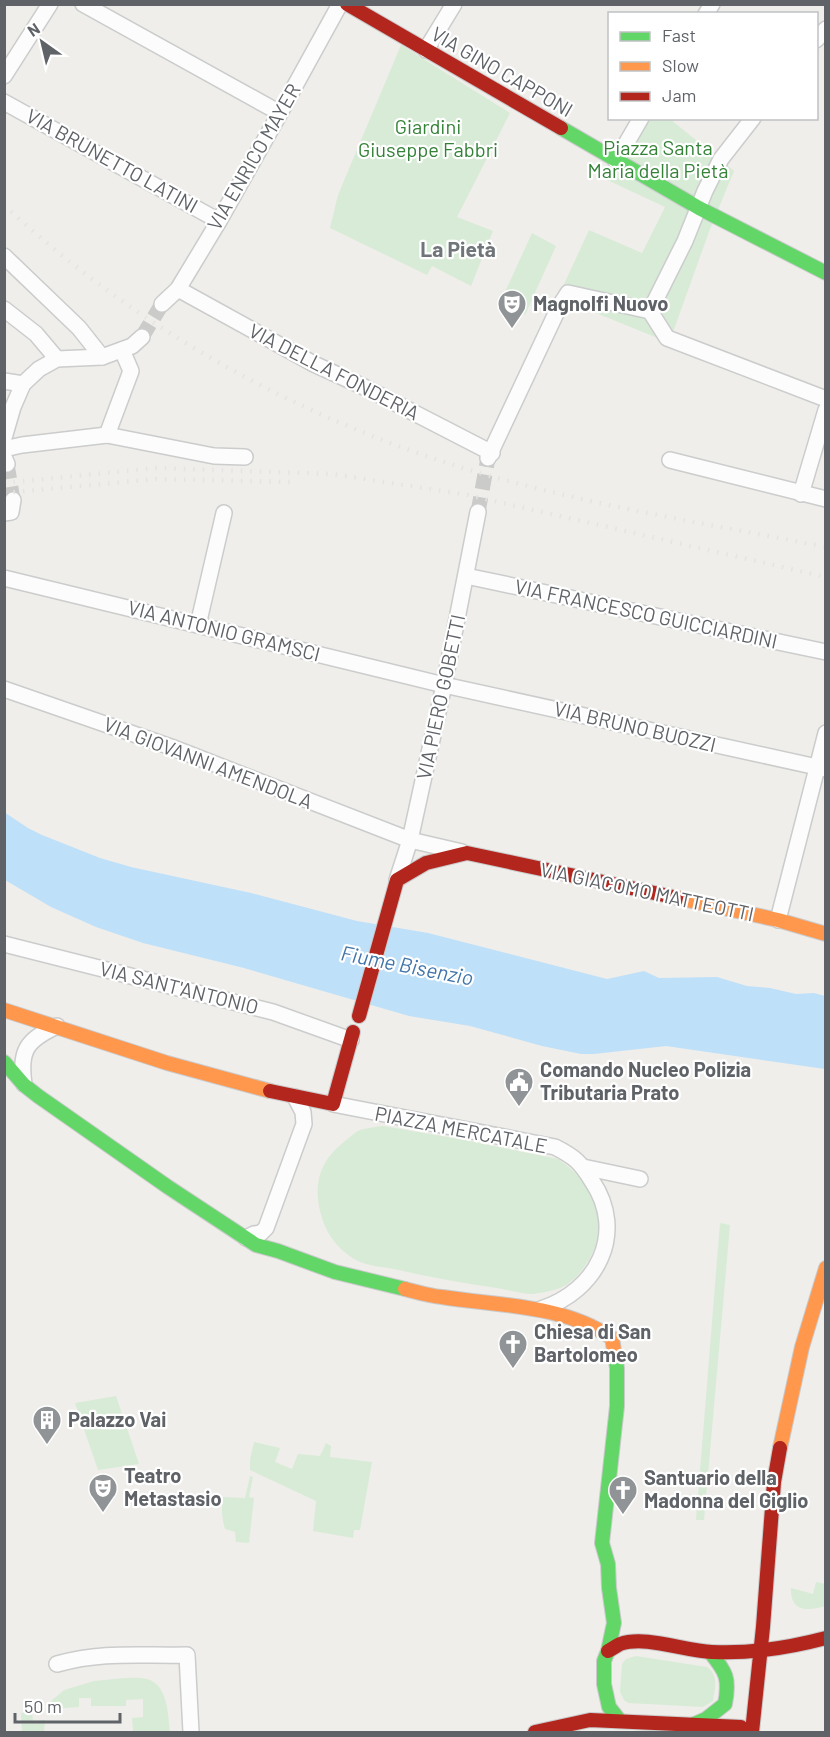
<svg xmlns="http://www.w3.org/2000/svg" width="830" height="1737" font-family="Barlow,sans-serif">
<rect width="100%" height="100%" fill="#efeeea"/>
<g fill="#d8ebd6">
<path d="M 401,45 L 510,113 L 457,217 L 493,231 L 471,286 L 432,266 L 427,275 L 330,228 L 338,195 Z"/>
<path d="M 633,119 L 670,119 L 734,171 L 710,229 L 673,332 L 667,338 L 660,339 L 569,302 L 554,306 L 589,230 L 642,253 L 665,207 L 603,178 L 609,156 Z"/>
<path d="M 532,233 L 556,246 L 525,315 L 500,303 Z"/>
<path d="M 383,1126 L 459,1139 L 558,1159 C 585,1177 603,1205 597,1239 C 594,1256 577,1282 560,1288 C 552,1291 541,1293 533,1294 C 522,1294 508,1290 497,1288 C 462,1283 428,1277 394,1269 C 383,1267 369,1266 358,1261 C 343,1254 328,1237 323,1221 C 312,1189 317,1162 345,1141 C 350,1137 355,1132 360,1130 C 367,1128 375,1127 383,1126 Z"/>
<path d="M 720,1223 L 730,1225 L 704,1520 L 696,1520 Z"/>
<path d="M 116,1396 L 139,1464 L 98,1470 L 75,1403 Z"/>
<path d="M 254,1442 L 280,1448 L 275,1462 L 292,1469 L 298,1454 L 320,1456 L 326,1443 L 331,1446 L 330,1457 L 372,1462 L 360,1530 L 354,1530 L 353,1538 L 313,1531 L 316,1501 L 250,1470 L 250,1460 Z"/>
<path d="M 250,1476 L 253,1477 L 249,1497 L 254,1498 L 249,1543 L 236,1542 L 235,1532 L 225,1529 C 222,1519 221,1508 223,1497 L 245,1498 Z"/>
<path d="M 816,1582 L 825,1584 L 825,1606 C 809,1611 790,1613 791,1588 L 813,1594 Z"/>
<path d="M 636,1656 L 707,1667 C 719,1675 715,1689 713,1701 L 703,1707 L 628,1703 L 624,1700 L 620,1692 L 622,1664 L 626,1659 Z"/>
<path d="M 125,1678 C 132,1678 143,1677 150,1680 C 168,1688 168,1715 170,1732 L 133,1732 L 132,1718 L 143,1717 L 143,1699 L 126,1700 L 126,1706 L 91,1706 L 91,1698 L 79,1698 L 79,1707 L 49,1709 L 49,1703 L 64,1690 L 94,1681 Z"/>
<path d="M 32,1712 L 33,1721 L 45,1720 L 44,1732 L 22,1732 L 21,1713 Z"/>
</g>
<path fill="#bfe0f9" d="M 4,812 L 28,828 L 42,835 L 100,858 L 131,867 L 251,893 L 357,921 L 428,933 L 607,979 L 644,971 L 659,978 L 717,977 L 747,986 L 770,988 L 796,994 L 814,993 L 825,996 L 825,1069 L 666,1046 L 594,1054 L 581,1054 L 542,1046 L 470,1026 L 409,1016 L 244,968 L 143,943 L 96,927 L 51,907 L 5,880 Z"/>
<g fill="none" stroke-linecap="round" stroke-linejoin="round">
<g stroke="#cbcbca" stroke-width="15" stroke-dasharray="15 8" stroke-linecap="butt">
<path d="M 142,337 L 162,304"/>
<path d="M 7,464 L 13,500"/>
<path d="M 478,512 L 488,458"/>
</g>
<g stroke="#cbcccc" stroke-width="18">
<g id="street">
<path d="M 83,4 L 280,113"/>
<path d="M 706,14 L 712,4"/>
<path d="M 816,40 L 826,29"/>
<path d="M 426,50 L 454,4"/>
<path d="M 4,76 L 50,4"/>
<path d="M 4,102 L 219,221"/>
<path d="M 616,161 L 641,118"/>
<path d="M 4,256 L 79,328 L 102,357"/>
<path d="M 178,289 L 314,364 L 364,387 L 492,453"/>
<path d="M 162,304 L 178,289 L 219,221 L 280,113 L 340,4"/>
<path d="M 4,309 L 36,334 L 57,359"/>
<path d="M 650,311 L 667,338 L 826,399"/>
<path d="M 4,381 L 23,384"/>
<path d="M 107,435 L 131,371 L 122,350"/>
<path d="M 4,438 L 13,407 L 23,384 L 39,369 L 57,359 L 102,357 L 132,346 L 142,337"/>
<path d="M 4,449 L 22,445 L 107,435 L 214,456 L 245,457"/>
<path d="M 4,457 L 7,464"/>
<path d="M 488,458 L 559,307 L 568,293 L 650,311 L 685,241 L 705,191 L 721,159 L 753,118"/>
<path d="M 670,460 L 826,499"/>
<path d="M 801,494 L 826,410"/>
<path d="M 4,513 L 11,512 L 13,500"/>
<path d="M 466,576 L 826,652"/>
<path d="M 4,578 L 444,685 L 826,769"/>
<path d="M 198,625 L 224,513"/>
<path d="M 4,689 L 171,747 L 410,840 L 462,852"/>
<path d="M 397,880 L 410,840 L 444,685 L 478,512"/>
<path d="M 778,920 L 826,733"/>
<path d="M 4,944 L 273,1012 L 351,1040"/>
<path d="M 24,1084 C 19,1050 27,1040 57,1026"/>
<path d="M 333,1104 L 555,1147 C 575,1157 581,1163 592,1181 C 627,1233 597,1291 541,1309"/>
<path d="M 583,1167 L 640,1179"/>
<path d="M 246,1238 L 254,1234 L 261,1233 L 266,1228 L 304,1124 L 303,1112 L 295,1097"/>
<path d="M 57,1664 C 103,1651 140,1656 187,1655 L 191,1732"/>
</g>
</g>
<g stroke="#cacacb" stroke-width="16">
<g id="fast">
<path d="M 561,128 L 699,208 L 826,273"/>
<path d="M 4,1062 L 24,1085 L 38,1096 L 168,1187 L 256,1245 L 278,1251 L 335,1272 L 405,1289"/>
<path d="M 615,1356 L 617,1368 L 617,1406 L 602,1543 L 608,1564 L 609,1588 L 614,1623 L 608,1651 L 604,1661 L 604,1684 L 609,1707 L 620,1721"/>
<path d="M 692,1725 L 706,1719 L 725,1704 C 730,1678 726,1672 710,1652"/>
</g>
</g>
<g stroke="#cacacb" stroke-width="16">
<g id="slow">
<path d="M 678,898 L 778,920 L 826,934"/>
<path d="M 4,1010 L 167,1063 L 270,1091"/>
<path d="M 405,1289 C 417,1292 429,1296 442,1297 C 499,1306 562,1304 612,1338 L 615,1356"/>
<path d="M 780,1448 L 802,1347 L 826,1268"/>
</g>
</g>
<g stroke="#cacacb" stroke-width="16">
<g id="jam">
<path d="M 347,4 L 561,128"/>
<path d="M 359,1016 L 397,880 L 426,863 L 467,853 L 678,898"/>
<path d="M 270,1091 L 333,1104 L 353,1032"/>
<path d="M 608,1651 C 612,1649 616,1646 620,1644 C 646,1635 684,1651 712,1652 C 751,1654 788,1648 826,1638"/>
<path d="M 535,1732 L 590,1720 L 741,1727 L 745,1732"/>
<path d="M 752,1732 L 763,1627 L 774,1482 L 780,1448"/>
</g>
</g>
<use href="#street" stroke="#fdfcfc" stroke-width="15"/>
<use href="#fast" stroke="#63d668" stroke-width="14"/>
<use href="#slow" stroke="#ff974d" stroke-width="14"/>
<use href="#jam" stroke="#b3261e" stroke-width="14"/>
<g stroke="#e4e4e4" stroke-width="4.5" stroke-dasharray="1.5 8" stroke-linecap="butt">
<path d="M 4,205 C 129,322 282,409 444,462 C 568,502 698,522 826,547"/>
<path d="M 4,483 L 157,468 L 333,474 L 468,495 L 826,577"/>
<path d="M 4,493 L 156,479 L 291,482"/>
</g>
</g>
<defs>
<g id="theatre-pin" transform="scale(1.5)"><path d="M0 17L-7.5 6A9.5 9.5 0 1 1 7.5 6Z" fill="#919496" stroke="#fff"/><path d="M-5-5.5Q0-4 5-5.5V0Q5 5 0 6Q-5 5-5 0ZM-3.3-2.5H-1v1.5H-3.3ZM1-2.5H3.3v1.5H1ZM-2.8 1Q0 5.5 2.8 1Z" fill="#fff"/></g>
<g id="civic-pin" transform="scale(1.5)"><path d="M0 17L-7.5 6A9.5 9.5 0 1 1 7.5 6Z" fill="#919496" stroke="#fff"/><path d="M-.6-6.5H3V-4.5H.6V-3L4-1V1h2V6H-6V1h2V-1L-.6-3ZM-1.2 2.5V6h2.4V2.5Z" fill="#fff"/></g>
<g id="church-pin" transform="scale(1.5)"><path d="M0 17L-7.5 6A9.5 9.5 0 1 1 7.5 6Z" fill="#919496" stroke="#fff"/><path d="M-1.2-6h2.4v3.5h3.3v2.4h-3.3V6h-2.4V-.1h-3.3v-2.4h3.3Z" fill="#fff"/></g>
<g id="building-pin" transform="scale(1.5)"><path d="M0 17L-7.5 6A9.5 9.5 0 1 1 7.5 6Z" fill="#919496" stroke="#fff"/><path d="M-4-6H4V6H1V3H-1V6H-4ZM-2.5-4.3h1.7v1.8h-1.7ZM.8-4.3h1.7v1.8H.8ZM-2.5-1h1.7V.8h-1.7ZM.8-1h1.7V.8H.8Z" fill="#fff"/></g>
</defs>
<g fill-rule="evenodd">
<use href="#theatre-pin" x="512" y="304"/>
<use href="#civic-pin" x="519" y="1082"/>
<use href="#church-pin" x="513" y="1344"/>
<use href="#building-pin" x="47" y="1420"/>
<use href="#theatre-pin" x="103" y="1488"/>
<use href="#church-pin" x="623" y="1490"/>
</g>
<g text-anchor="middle" stroke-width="4.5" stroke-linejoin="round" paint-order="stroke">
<g font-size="20" fill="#5f6368" stroke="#fff">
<text transform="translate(502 72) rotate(30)" y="7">VIA GINO CAPPONI</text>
<text transform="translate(254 157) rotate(-60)" y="7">VIA ENRICO MAYER</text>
<text transform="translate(112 161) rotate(29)" y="7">VIA BRUNETTO LATINI</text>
<text transform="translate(334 372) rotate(27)" y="7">VIA DELLA FONDERIA</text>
<text transform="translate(646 614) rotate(12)" y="7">VIA FRANCESCO GUICCIARDINI</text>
<text transform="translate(224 631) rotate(14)" y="7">VIA ANTONIO GRAMSCI</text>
<text transform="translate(441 697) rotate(-78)" y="7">VIA PIERO GOBETTI</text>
<text transform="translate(635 727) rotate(13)" y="7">VIA BRUNO BUOZZI</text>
<text transform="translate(208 763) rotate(21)" y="7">VIA GIOVANNI AMENDOLA</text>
<text transform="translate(647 892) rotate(12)" y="7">VIA GIACOMO MATTEOTTI</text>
<text transform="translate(179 988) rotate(14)" y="7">VIA SANT'ANTONIO</text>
<text transform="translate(461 1130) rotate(11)" y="7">PIAZZA MERCATALE</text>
</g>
<g font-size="20" fill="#348238" stroke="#fff">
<text x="428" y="134">Giardini<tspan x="428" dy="23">Giuseppe Fabbri</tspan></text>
<text x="658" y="155">Piazza Santa<tspan x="658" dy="23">Maria della Pietà</tspan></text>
</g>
<g font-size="20" font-weight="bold" fill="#5f6368" stroke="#fff" text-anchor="start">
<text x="533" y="311">Magnolfi Nuovo</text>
<text x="540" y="1077">Comando Nucleo Polizia<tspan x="540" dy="23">Tributaria Prato</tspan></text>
<text x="534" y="1339">Chiesa di San<tspan x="534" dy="23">Bartolomeo</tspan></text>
<text x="68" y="1427">Palazzo Vai</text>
<text x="124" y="1483">Teatro<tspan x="124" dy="23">Metastasio</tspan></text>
<text x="644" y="1485">Santuario della<tspan x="644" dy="23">Madonna del Giglio</tspan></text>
</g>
<g font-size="21" font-weight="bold" fill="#70757a" stroke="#fff">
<text x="458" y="257">La Pietà</text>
</g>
<g font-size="21" font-style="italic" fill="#4174aa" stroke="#fff">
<text transform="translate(407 966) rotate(11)" y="7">Fiume Bisenzio</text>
</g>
</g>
<rect width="830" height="1737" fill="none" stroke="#5f6368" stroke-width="12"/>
<rect x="608" y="12" width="210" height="108" fill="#ffffff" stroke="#bfc1c3" stroke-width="1.5"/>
<rect x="620" y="32" width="30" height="9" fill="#63d668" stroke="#bfc1c3" stroke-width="1.5"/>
<text x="662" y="42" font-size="18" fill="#5f6368">Fast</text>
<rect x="620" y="62" width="30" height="9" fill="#ff974d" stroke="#bfc1c3" stroke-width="1.5"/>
<text x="662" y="72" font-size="18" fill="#5f6368">Slow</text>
<rect x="620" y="92" width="30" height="9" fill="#b3261e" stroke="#bfc1c3" stroke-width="1.5"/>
<text x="662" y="102" font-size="18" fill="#5f6368">Jam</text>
<g transform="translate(42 42) rotate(326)" stroke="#ffffff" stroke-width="4.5" paint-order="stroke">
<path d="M0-4.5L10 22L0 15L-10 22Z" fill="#5f6368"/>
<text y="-9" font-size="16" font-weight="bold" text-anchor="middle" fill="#5f6368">N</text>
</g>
<path d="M15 1713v9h105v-9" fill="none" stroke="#5f6368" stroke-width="3"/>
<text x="24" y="1713" font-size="18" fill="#5f6368" stroke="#ffffff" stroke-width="4.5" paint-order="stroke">50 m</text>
</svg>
